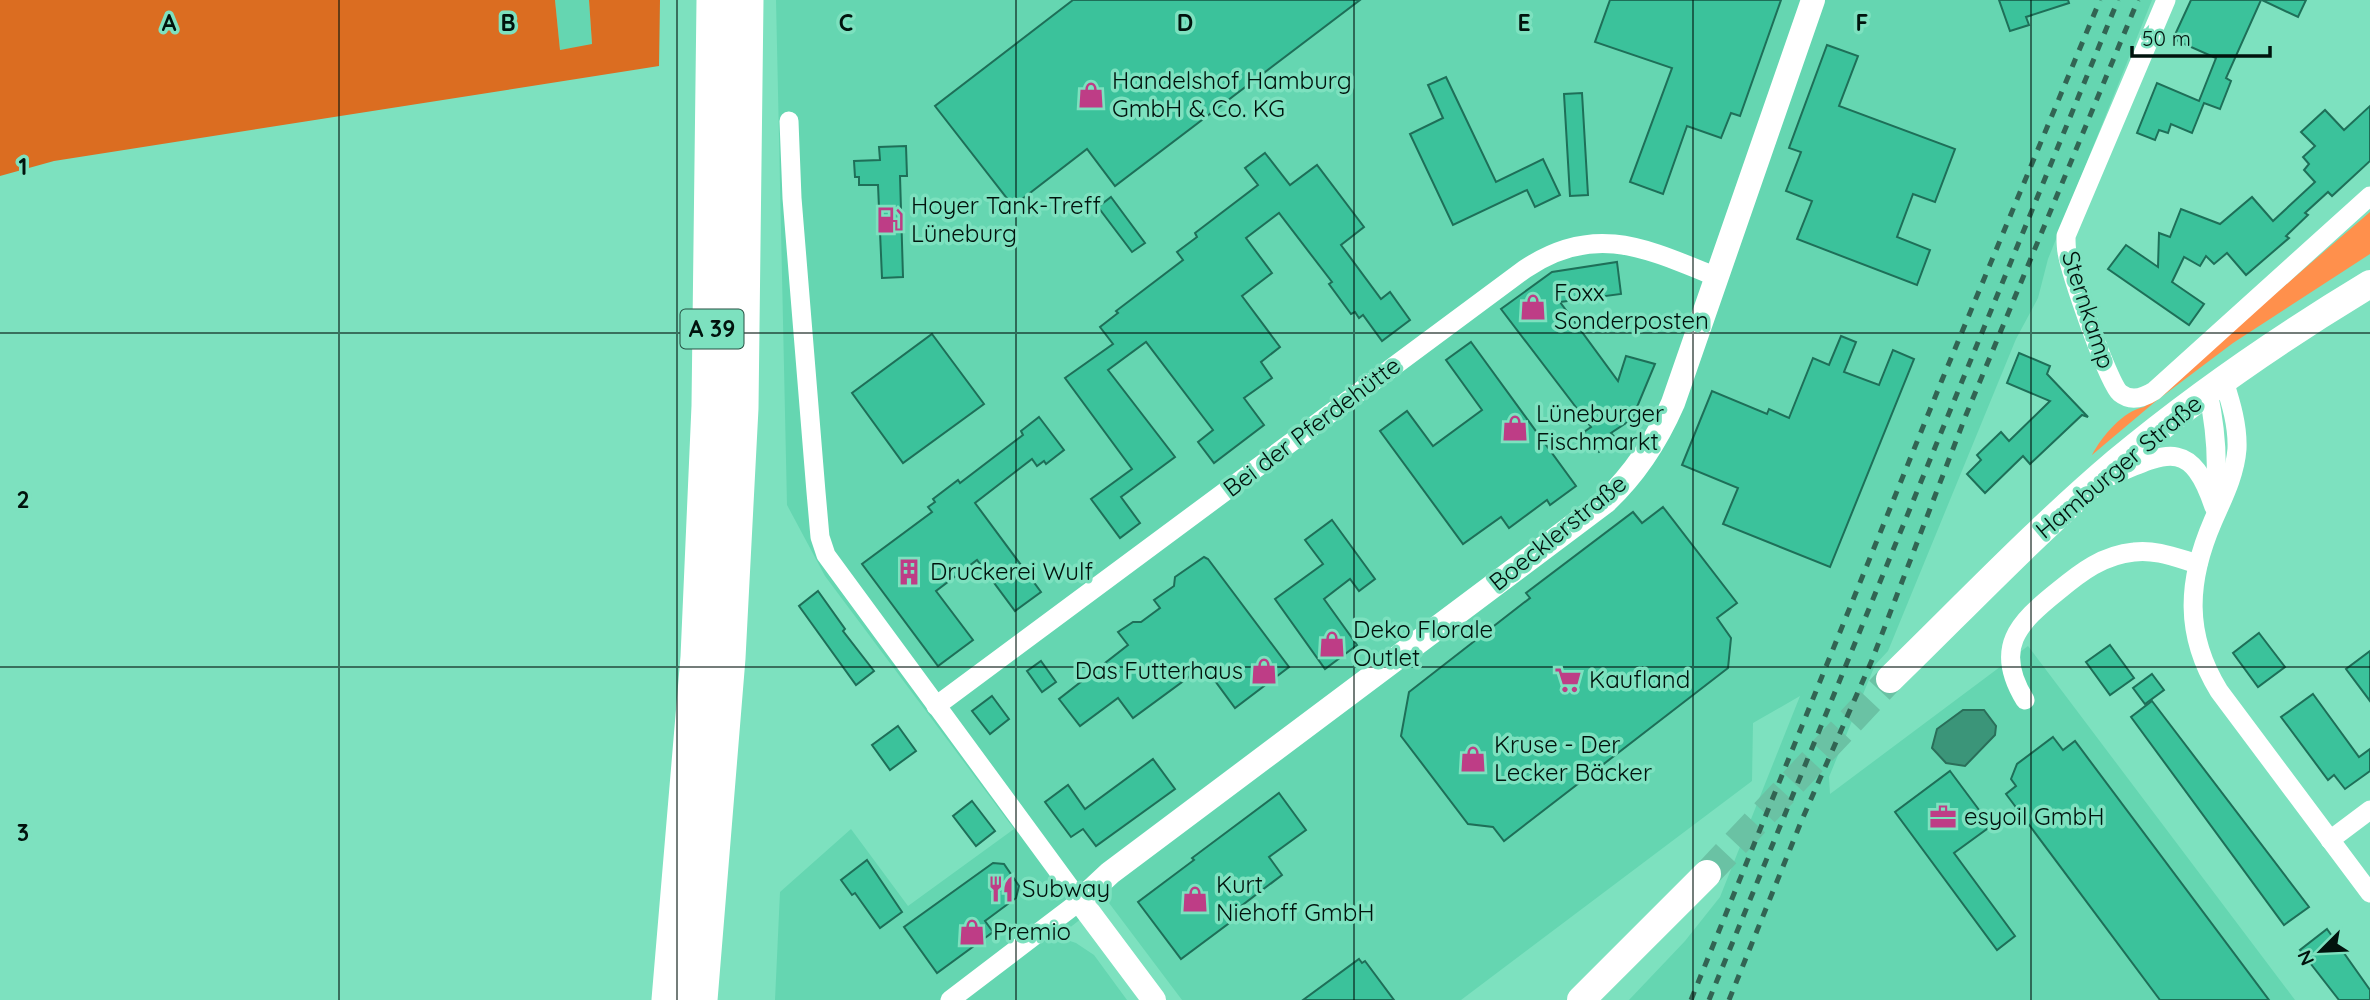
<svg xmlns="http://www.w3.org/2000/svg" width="2370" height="1000" font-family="Quicksand,sans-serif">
<rect width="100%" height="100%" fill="#7de1bf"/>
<g fill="#65d6b1">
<path d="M 555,0 L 589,0 L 592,45 L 560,50 Z"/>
<path d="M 776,0 L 2152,0 L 2048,259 L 2038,298 L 2016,339 L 1888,651 L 1875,665 L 1829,777 L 1830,794 L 2028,646 L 2295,1000 L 1629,1000 L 1685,941 L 1720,897 L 1800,696 L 1753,723 L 1752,781 L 1461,1000 L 1182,1000 L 1106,899 L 1058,937 L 1076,943 L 1094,955 L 1127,1000 L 775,1000 L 780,892 L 851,829 L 908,906 L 1014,829 L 825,576 L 787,505 Z"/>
</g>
<path fill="#ff904c" d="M 2370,212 L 2370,254 L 2233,343 L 2156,401 L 2092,455 C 2102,436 2123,411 2144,407 Z"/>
<path fill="#db6d21" d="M 0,0 L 555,0 L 560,50 L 592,44 L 589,0 L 660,0 L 659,66 L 54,161 L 0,176 Z"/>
<path fill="#3b9579" stroke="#2a6e59" stroke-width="2" d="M 1963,710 L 1984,710 L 1996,726 L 1995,735 L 1965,766 L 1946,763 L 1932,748 L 1937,729 Z"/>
<g fill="#3bc29b" stroke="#1e6f58" stroke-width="2">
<path d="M 1073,0 L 1360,0 L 1115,186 L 1087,149 L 1013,206 L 935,106 Z"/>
<path d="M 1610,0 L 1781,0 L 1740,116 L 1731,113 L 1721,138 L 1687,126 L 1663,194 L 1630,182 L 1672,68 L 1595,42 Z"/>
<path d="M 1999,0 L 2068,0 L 2069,3 L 2026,17 L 2029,25 L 2010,31 Z"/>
<path d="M 2191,0 L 2261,0 L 2226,78 L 2231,81 L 2220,109 L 2204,103 L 2192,133 L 2171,124 L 2168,133 L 2159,130 L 2155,140 L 2137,133 L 2157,83 L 2199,101 L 2216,58 L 2173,39 Z"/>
<path d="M 2262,0 L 2306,0 L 2298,17 Z"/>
<path d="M 1827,45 L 1858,56 L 1839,106 L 1955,149 L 1935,202 L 1913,194 L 1897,237 L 1930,250 L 1917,285 L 1797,239 L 1812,201 L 1786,191 L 1801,152 L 1789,148 Z"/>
<path d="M 1446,77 L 1496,182 L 1543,159 L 1560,195 L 1535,207 L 1527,190 L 1453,225 L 1410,134 L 1443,118 L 1428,85 Z"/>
<path d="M 1582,93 L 1588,195 L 1570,196 L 1564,94 Z"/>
<path d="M 2370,106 L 2370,161 L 2332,196 L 2328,192 L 2305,213 L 2308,215 L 2286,236 L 2289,238 L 2246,275 L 2227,253 L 2214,264 L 2206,256 L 2200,266 L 2184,257 L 2172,282 L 2204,304 L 2189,325 L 2108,269 L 2126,245 L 2158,267 L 2159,233 L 2170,237 L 2181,209 L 2220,224 L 2252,197 L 2273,221 L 2315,182 L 2304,170 L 2309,164 L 2303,157 L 2315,146 L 2301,132 L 2325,110 L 2344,130 Z"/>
<path d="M 906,146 L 907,176 L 900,176 L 903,277 L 882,278 L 878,185 L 859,185 L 859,177 L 855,177 L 854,161 L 880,160 L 879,147 Z"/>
<path d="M 1265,153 L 1290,185 L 1317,165 L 1364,227 L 1341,245 L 1381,299 L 1390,292 L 1410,320 L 1382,341 L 1363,315 L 1359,318 L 1355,312 L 1351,314 L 1329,284 L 1332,282 L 1279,213 L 1246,238 L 1272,273 L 1242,296 L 1280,347 L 1261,362 L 1272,378 L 1244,398 L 1264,425 L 1214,463 L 1198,442 L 1213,430 L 1146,342 L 1108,370 L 1175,457 L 1121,497 L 1140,523 L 1120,538 L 1091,499 L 1132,469 L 1065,378 L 1113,344 L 1100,327 L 1118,313 L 1116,311 L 1183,260 L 1177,252 L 1197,237 L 1195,233 L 1258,185 L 1245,168 Z"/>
<path d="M 1111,197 L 1145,243 L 1132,252 L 1098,207 Z"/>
<path d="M 1617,262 L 1621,294 L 1560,302 L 1618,381 L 1626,356 L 1655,364 L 1632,419 L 1611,433 L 1617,440 L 1599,452 L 1584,432 L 1591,427 L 1501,309 L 1552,272 Z"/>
<path d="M 932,334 L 984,404 L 903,463 L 852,393 Z"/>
<path d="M 1841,336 L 1856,342 L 1844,372 L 1879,385 L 1893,350 L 1914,359 L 1830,567 L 1723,524 L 1738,488 L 1682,465 L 1712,391 L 1767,414 L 1769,409 L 1789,418 L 1813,358 L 1829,365 Z"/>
<path d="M 1471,342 L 1576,486 L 1550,505 L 1547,500 L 1509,528 L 1501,517 L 1463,544 L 1380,431 L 1407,411 L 1433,446 L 1482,410 L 1446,360 Z"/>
<path d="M 2019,353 L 2050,366 L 2047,374 L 2088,417 L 2082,415 L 2030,464 L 2023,456 L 1985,493 L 1967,474 L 1981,460 L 1977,455 L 2001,432 L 2009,441 L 2050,401 L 2007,383 Z"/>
<path d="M 1039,417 L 1064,450 L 1046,464 L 1044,461 L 1037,466 L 1032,459 L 975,503 L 1041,592 L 1015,611 L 977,560 L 936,591 L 973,640 L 938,666 L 862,564 L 932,512 L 928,507 L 935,502 L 933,499 L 958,480 L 960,483 L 1023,435 L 1021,431 Z"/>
<path d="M 1663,507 L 1737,603 L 1717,618 L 1731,638 L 1728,668 L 1504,841 L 1493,827 L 1468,824 L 1401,736 L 1409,692 L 1530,598 L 1526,593 L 1633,512 L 1642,523 Z"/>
<path d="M 1332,520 L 1375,579 L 1359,591 L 1350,579 L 1324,599 L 1357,645 L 1325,669 L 1275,599 L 1323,564 L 1305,540 Z"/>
<path d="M 1204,557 L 1208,559 L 1289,667 L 1235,708 L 1204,666 L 1133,718 L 1118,698 L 1080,726 L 1059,699 L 1128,645 L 1118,632 L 1133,622 L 1141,622 L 1160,608 L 1154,600 L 1174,586 L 1175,577 Z"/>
<path d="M 818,591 L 845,629 L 843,631 L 874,671 L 856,685 L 799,606 Z"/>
<path d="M 2259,633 L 2285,667 L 2258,687 L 2233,653 Z"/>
<path d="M 2110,645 L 2134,678 L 2110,695 L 2086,662 Z"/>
<path d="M 2370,651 L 2370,701 L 2346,669 Z"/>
<path d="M 1041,661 L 1056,682 L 1042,692 L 1027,671 Z"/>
<path d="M 2152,674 L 2164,690 L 2145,704 L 2133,688 Z"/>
<path d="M 2313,694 L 2359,757 L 2370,749 L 2370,771 L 2345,789 L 2334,775 L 2328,780 L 2281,717 Z"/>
<path d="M 992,696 L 1009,719 L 990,734 L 972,711 Z"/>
<path d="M 2152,701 L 2309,907 L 2284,925 L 2131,717 Z"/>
<path d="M 898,726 L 916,751 L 890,770 L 872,745 Z"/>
<path d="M 2053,737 L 2063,750 L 2075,741 L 2269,1000 L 2160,1000 L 2006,794 L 2016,786 L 2011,779 L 2017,764 Z"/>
<path d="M 1153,759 L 1175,789 L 1096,846 L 1083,829 L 1071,837 L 1045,802 L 1068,785 L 1085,809 Z"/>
<path d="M 1950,771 L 1991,826 L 1954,853 L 2015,936 L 1997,950 L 1895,812 Z"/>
<path d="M 1279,793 L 1306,830 L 1269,857 L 1282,875 L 1236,910 L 1240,915 L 1181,959 L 1138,902 L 1194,860 L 1192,858 Z"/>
<path d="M 972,801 L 995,831 L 976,846 L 953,816 Z"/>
<path d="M 867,860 L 902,912 L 880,928 L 855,893 L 852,895 L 841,880 Z"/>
<path d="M 993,863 L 1004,864 L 1019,886 L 1016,898 L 985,921 L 993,932 L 937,973 L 904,927 Z"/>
<path d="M 2327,929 L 2370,990 L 2370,1000 L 2339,1000 L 2300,950 Z"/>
<path d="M 1359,959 L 1362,963 L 1365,961 L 1394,1000 L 1303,1000 Z"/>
</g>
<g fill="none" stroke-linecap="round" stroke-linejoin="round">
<path stroke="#6ac2a4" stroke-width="28" stroke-dasharray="28 14" stroke-linecap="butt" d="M 1707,874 L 1890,679"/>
<g stroke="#fff" stroke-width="19">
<path d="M 2166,0 L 2066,236 C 2066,241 2066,247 2067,252 C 2070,272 2108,383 2120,393 C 2131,402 2143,398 2154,391 L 2370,196"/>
<path d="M 789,121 L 792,198 L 816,492 L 820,537 L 826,555 L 1080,901 L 950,1000"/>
<path d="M 2224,381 C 2231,403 2238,426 2237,449 C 2235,475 2223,498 2213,521 C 2187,581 2184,634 2219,691 L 2370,893"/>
<path d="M 2208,392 C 2216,429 2219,463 2214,501"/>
<path d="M 2111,476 C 2167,452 2191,438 2214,507"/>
<path d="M 2025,700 C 1993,648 2018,623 2058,591 C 2081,572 2103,555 2134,552 C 2155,549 2177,558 2198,564"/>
<path d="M 936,706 L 1525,269 C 1595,222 1647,249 1717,277"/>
<path d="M 2330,840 L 2370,810"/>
</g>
<path stroke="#fff" stroke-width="24" d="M 1154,1000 L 1080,901 L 1110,873 L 1605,502 C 1635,474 1656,442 1673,403 L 1813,0"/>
<g stroke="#fff" stroke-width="28">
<path d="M 1890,679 C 1965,606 2038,529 2117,462 C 2196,396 2282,337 2370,284"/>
<path d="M 1581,1000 L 1707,874"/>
</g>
<g stroke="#fff" stroke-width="37">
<path d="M 670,1000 L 699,657 L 710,406 L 715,0"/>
<path d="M 699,1000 L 727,658 L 740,408 L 745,0"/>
</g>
<g stroke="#326453" stroke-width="5" stroke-dasharray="9 9" stroke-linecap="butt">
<path d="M 1691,1000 L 1942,380 L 2100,0"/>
<path d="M 1709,1000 L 2118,0"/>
<path d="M 1729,1000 L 1801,822 L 1872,660 L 1966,415 L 2138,0"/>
</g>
</g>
<path fill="none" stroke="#01130d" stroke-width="2" stroke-opacity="0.55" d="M 339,0 L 339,1000M 677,0 L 677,1000M 1016,0 L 1016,1000M 1354,0 L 1354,1000M 1693,0 L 1693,1000M 2031,0 L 2031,1000M 0,333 L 2370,333M 0,667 L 2370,667"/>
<defs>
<g id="shop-bare" transform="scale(2.1)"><path d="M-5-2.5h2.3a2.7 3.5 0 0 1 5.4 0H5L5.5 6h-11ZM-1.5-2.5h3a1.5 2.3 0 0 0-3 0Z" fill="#be3d86" stroke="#7de1bf" stroke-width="2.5" paint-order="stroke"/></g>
<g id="fuel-bare" transform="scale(2.1)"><path d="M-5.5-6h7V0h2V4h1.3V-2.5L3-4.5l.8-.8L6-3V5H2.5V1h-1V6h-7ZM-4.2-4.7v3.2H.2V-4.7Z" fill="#be3d86" stroke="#7de1bf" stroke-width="2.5" paint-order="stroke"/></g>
<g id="building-bare" transform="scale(2.1)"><path d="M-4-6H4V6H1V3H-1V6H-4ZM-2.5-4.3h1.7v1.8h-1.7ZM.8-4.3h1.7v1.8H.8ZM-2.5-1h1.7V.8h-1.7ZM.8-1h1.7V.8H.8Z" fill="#be3d86" stroke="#7de1bf" stroke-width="2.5" paint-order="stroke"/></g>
<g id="supermarket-bare" transform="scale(2.1)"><path d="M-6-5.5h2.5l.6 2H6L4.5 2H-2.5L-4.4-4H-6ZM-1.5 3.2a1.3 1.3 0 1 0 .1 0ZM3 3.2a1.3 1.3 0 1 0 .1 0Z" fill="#be3d86" stroke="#7de1bf" stroke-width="2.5" paint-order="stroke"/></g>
<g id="office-bare" transform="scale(2.1)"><path d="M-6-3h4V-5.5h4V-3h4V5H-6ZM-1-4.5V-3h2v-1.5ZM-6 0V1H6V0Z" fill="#be3d86" stroke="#7de1bf" stroke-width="2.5" paint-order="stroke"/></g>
<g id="restaurant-bare" transform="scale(2.1)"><path d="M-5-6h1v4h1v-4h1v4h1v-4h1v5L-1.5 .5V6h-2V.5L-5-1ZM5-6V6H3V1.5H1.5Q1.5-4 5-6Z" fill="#be3d86" stroke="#7de1bf" stroke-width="2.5" paint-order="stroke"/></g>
</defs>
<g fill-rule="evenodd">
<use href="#shop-bare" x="1091" y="95"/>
<use href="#fuel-bare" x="890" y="220"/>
<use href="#shop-bare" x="1533" y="307"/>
<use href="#shop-bare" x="1515" y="428"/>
<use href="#building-bare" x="909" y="572"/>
<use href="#shop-bare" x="1332" y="644"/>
<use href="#shop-bare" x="1264" y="671"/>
<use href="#supermarket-bare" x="1568" y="680"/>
<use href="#shop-bare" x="1473" y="759"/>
<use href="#office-bare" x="1943" y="817"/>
<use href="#restaurant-bare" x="1001" y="889"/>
<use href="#shop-bare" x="1195" y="899"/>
<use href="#shop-bare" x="972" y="932"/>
</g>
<g text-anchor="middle" stroke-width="7" stroke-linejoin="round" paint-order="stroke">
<rect fill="#7de1bf" stroke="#265142" stroke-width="2" x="680.5" y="309.5" width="63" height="39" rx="5"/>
<g font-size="23" font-weight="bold" fill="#01130d">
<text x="712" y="337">A 39</text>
</g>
<g font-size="24" fill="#01130d" stroke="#7de1bf" text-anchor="start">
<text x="1112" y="89">Handelshof Hamburg<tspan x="1112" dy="28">GmbH &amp; Co. KG</tspan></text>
<text x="911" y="214">Hoyer Tank-Treff<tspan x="911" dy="28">Lüneburg</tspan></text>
<text x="1554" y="301">Foxx<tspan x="1554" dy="28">Sonderposten</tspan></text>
<text x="1536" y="422">Lüneburger<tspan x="1536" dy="28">Fischmarkt</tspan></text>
<text x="930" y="580">Druckerei Wulf</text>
<text x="1353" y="638">Deko Florale<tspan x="1353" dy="28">Outlet</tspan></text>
<text x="1243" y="679" text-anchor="end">Das Futterhaus</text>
<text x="1589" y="688">Kaufland</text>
<text x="1494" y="753">Kruse - Der<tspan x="1494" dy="28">Lecker Bäcker</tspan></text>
<text x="1964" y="825">esyoil GmbH</text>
<text x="1216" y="893">Kurt<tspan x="1216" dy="28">Niehoff GmbH</tspan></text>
<text x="1022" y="897">Subway</text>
<text x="993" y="940">Premio</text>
</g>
<g font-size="24" fill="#01130d" stroke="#7de1bf">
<text transform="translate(2088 310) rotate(72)" y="8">Sternkamp</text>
<text transform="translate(1312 427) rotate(-37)" y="8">Bei der Pferdehütte</text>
<text transform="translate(2119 467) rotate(-40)" y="8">Hamburger Straße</text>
<text transform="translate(1558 533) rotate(-39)" y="8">Boecklerstraße</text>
</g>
</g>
<g font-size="23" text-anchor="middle" font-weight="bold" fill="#01130d" stroke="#7de1bf" stroke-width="7" stroke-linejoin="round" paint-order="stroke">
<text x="169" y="31">A</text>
<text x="508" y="31">B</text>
<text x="846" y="31">C</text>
<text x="1185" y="31">D</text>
<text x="1524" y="31">E</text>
<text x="1862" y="31">F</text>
<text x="23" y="175">1</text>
<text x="23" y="508">2</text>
<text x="23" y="841">3</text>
</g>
<g transform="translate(2321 951) rotate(246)" stroke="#7de1bf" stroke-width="5" paint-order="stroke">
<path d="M0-5L12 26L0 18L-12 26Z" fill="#01130d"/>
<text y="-10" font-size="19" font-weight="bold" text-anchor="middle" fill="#01130d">N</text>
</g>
<path d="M2132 46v10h138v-10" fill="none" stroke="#01130d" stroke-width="3.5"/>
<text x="2142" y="46" font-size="21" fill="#01130d" stroke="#7de1bf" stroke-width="5" paint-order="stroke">50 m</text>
</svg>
